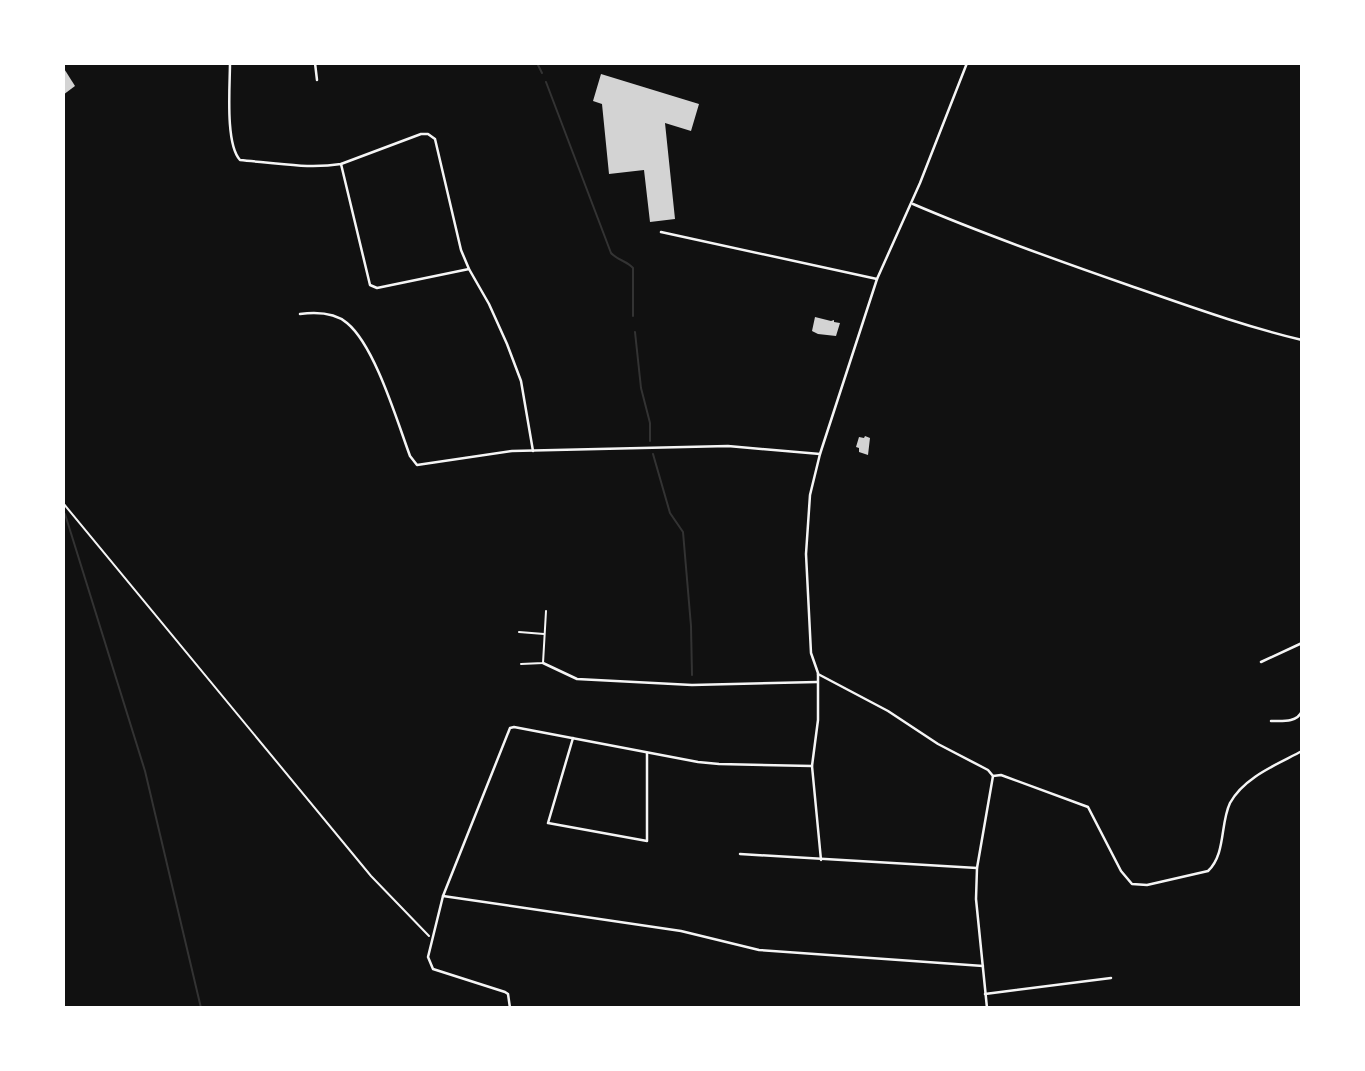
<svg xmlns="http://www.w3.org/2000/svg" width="1365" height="1071" font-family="'PT Serif',serif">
<rect width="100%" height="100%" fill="#111"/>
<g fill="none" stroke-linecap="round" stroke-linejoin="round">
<g stroke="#333" stroke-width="2">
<path d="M 537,63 L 542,73"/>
<path d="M 546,82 L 611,253 C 617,260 627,261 633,268 L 633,316"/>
<path d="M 635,332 L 641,388 L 650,423 L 650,441"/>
<path d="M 653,454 L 670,513 L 683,532 L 691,626 L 692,675"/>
<path d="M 63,497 L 64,498"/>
<path d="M 65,514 L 145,771 L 201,1008"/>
</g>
</g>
<g fill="#d3d3d3">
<path d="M 63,67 L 75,86 L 63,95 Z"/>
<path d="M 601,74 L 699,104 L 691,131 L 665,123 L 675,219 L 650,222 L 644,170 L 609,174 L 602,104 L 593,101 Z"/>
<path d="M 815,317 L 831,321 L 834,320 L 834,322 L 840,323 L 836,336 L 818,334 L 812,331 Z"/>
<path d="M 865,436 L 870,438 L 868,455 L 859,452 L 859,448 L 856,447 L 859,437 L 864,438 Z"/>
</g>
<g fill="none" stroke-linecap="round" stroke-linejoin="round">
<path stroke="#f5f5f5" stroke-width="2" d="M 63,503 L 371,876 L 429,936"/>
<g stroke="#f5f5f5" stroke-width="2">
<path d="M 519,632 L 544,634"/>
<path d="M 521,664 L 543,663 L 546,611"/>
</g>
<g stroke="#f5f5f5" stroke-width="2.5">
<path d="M 230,63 C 230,85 225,144 240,160 C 273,163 308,169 341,164 L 421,134 L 428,134 L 435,139 L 461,250 L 469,269 L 489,304 L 507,344 L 521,381 L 533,451"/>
<path d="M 315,63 L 317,80"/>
<path d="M 341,164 L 370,285 L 377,288 L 469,269"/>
<path d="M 913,204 C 983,234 1056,260 1128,285 C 1186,305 1243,326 1302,340"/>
<path d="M 661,232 L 877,279"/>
<path d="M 300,314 C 316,312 334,312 347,323 C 375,346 397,421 410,456 L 417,465 L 512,451 L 728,446 L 820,454"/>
<path d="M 1261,662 L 1302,643"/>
<path d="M 543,663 L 577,679 L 692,685 L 817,682"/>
<path d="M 818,674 L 888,711 L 938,744 L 988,770 L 993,776 L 977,868 L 976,899 L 987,1008"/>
<path d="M 1271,721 C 1282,721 1297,723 1302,711"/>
<path d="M 573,738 L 548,823 L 647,841 L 647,753"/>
<path d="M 993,776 L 1001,775 L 1088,807 L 1121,871 L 1132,884 L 1147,885 L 1208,871 C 1226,854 1220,824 1230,803 C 1244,777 1278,764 1302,751"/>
<path d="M 740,854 L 977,868"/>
<path d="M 821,860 L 812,766 L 818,720 L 818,673 L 811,653 L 806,554 L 810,495 L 820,454 L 877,279 L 920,183 L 967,63"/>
<path d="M 443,896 L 681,931 L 759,950 L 983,966"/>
<path d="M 985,994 L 1111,978"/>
<path d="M 510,1008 L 508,994 L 505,992 L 433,969 L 428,957 L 443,896 L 510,728 L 514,727 L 698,762 L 719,764 L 812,766"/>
</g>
</g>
<rect width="1365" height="1071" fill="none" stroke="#ffffff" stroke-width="130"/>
</svg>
